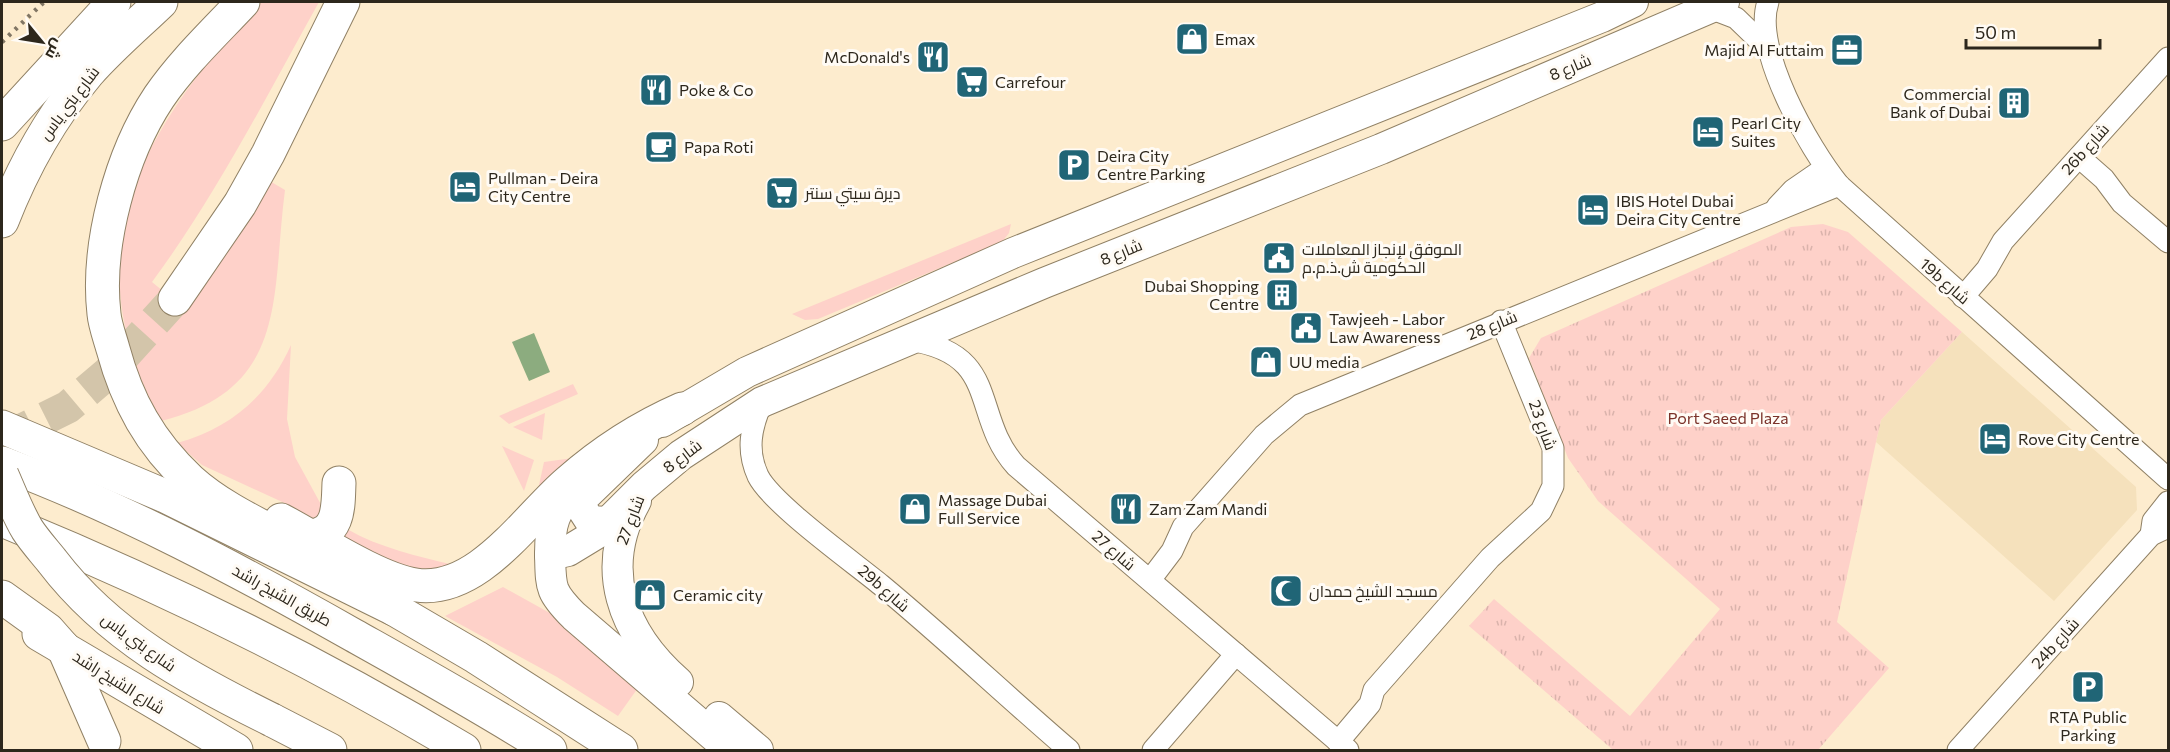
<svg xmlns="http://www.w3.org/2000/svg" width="2170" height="752" font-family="Commissioner,Cairo,sans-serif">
<defs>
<pattern id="park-tufts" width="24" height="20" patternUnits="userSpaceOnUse" patternTransform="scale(1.5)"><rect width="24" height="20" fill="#fed1c9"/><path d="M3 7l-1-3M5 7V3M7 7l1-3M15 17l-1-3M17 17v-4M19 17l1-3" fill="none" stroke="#dab3ac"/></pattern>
</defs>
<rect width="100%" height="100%" fill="#fdecce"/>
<path fill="#f5e1bc" d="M 1962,332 L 2136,487 L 2137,510 L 2054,601 L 1876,442 L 1881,420 Z"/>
<g fill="#fed1c9">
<path d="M 260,2 L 319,2 C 266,97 217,194 152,282 L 181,306 L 268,180 L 285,190 C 271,296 290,389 161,421 C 69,249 141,132 260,2 Z"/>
<path d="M 1011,224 L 1009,233 L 1002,242 L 818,319 L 805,320 L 792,314 Z"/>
<path d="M 291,345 L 287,419 L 295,457 L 324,510 L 314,520 L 291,506 L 202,465 L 177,443 C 231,428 268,396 291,345 Z"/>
<path d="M 573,384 L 578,394 L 509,424 L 499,416 Z"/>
<path d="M 545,413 L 542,440 L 513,427 Z"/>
<path d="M 502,446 L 534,460 L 524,491 Z"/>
<path d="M 580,457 L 537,494 L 544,462 Z"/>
<path d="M 347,529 C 380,548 417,556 454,565 C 418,585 371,551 339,534 Z"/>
<path d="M 503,587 L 557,617 L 640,685 L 618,716 L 557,677 L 445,616 Z"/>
</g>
<path fill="url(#park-tufts)" d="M 1823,224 L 1848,232 L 1962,332 L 1881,420 L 1876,442 L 1837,622 L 1889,668 L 1818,750 L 1613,750 L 1469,626 L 1494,599 L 1630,716 L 1720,609 L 1598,501 L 1568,458 L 1529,358 L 1541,338 L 1791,227 Z"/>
<path fill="#8cac7f" d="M 534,333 L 550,372 L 529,381 L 512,342 Z"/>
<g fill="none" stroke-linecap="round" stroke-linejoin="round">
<path stroke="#d3c5aa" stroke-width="33" stroke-dasharray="33 16" stroke-linecap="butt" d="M 2,440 L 68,407 L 108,373 L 175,299"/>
<g stroke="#908165" stroke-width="23">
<g id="street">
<path d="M 1768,2 C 1752,49 1809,148 1839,185 L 2168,479"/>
<path d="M 1710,8 L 1736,18 L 1767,48"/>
<path d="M 2079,157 L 2104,179 L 2122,203 L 2168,242"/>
<path d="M 1777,207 L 1793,190 L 1825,168"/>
<path d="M 1963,297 L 1987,269 L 2003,241 L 2168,58"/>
<path d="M 909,340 C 1002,354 970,415 1016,466 L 1348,750"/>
<path d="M 762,402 C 751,427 746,450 758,476 C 772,504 853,562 881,585 C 945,638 1006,696 1069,750"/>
<path d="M 2151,535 L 2153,521 L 2168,502"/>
<path d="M 1150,580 L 1172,551 L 1183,527 L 1264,435 L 1300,405 L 1839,185"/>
<path d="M 1338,742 L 1370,704 L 1374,690 L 1490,558 L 1541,511 L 1553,486 L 1553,448 L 1501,321"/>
<path d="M 1153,750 L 1236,654"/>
<path d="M 1958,750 L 2151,535 L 2168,527"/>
</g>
</g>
<g stroke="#908165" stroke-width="32">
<g id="secondary">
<path d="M 662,422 L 747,372 L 1013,253 L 1602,17 L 1633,2"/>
<path d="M 576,488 C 554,511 550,523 550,554 C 551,587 549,591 574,616 L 730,750"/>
<path d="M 636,501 C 598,569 622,633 678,682"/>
<path d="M 607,522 L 590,521 L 581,507 L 583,498 L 643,440"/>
<path d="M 550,555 L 568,551 L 596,534 L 644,486 L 681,455 L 762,402 L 1044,283 L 1381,149 L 1724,2"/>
<path d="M 719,717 L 758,750"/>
</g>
</g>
<g stroke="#908165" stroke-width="35">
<g id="primary">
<path d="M 243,2 C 215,32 183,62 159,97 C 121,154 96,245 104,314 C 105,325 110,338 113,349 C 127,401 150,443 190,480 C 221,508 262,526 299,546"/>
<path d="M 2,221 C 23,167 50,118 88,73 C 110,48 137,25 161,2"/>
<path d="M 175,299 L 240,204 L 268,154 L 343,2"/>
<path d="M 281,520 C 317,539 379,580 416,585 C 478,594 526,518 568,482 C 602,452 641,427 682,409"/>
<path d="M 311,536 C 340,533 338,506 339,483"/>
<path d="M 375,589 L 394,609 L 476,657 L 621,750"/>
<path d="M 39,634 L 236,750"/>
<path d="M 63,647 L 104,741"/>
<path d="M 272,720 L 330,750"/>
</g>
</g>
<g stroke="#908165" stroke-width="35">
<g id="highway">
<path d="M 2,124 L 114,2"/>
<path d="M 2,427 L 165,496 L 394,609"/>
<path d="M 2,463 C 124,509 240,571 353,635 C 419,672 486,709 550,750"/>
<path d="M 2,520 C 161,585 316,661 464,750"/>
<path d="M 2,597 L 48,630 L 63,647"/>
</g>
</g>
<use href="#street" stroke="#fff" stroke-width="21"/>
<use href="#secondary" stroke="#fff" stroke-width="30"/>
<use href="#primary" stroke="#fff" stroke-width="33"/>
<use href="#highway" stroke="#fff" stroke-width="33"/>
<path stroke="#817664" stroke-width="4.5" stroke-dasharray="3 6" stroke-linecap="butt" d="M 2,42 L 44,2"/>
<g stroke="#908165" stroke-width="35" stroke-linecap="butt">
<path id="primary-bridge" d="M 2,475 C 10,493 17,512 27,529 C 34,540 44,551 52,561 C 109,636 189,679 272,720"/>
</g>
<use href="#primary-bridge" stroke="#fff" stroke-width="33"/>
</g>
<defs>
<g id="shop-square" transform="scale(1.725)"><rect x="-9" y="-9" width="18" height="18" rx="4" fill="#206576" stroke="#fffbf5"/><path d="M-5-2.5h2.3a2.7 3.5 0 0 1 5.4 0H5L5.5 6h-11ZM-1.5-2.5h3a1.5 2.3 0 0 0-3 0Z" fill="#fff"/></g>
<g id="office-square" transform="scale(1.725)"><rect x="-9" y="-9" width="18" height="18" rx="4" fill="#206576" stroke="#fffbf5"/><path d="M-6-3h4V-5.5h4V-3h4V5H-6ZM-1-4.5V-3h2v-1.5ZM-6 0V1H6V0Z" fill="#fff"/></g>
<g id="restaurant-square" transform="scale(1.725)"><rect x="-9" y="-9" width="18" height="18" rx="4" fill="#206576" stroke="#fffbf5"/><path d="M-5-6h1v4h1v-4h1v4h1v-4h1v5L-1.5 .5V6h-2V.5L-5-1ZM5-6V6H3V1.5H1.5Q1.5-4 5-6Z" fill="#fff"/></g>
<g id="supermarket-square" transform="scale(1.725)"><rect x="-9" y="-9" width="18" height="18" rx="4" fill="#206576" stroke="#fffbf5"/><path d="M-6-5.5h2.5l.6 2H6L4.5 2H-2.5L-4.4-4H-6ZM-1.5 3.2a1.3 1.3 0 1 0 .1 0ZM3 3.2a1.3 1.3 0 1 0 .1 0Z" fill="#fff"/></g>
<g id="building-square" transform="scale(1.725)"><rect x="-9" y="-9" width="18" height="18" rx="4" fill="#206576" stroke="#fffbf5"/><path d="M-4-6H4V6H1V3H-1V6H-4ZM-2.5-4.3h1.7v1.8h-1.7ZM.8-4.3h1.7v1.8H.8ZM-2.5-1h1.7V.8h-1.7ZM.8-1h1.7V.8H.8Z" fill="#fff"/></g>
<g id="hotel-square" transform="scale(1.725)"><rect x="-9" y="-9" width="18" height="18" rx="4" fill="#206576" stroke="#fffbf5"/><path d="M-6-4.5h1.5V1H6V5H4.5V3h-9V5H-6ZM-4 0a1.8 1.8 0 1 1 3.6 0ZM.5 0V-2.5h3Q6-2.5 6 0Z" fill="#fff"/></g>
<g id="cafe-square" transform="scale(1.725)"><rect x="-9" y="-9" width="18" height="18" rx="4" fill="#206576" stroke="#fffbf5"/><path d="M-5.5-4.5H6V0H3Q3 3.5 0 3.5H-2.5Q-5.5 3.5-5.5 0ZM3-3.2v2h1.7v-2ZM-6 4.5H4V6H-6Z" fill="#fff"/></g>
<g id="parking-square" transform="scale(1.725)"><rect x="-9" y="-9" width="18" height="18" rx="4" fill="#206576" stroke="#fffbf5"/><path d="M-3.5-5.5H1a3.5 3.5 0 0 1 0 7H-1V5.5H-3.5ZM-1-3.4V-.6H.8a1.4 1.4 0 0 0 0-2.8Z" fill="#fff"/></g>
<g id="civic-square" transform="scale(1.725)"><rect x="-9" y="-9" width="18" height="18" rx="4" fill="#206576" stroke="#fffbf5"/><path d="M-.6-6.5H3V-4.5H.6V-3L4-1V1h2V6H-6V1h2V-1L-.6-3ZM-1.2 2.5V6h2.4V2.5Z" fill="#fff"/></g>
<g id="mosque-square" transform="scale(1.725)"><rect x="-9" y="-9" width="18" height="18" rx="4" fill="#206576" stroke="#fffbf5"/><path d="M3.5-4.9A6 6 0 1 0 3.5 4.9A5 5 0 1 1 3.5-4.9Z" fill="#fff"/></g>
</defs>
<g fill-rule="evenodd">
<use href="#shop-square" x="1192" y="39"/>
<use href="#office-square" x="1847" y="50"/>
<use href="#restaurant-square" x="933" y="57"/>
<use href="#supermarket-square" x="972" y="82"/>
<use href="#restaurant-square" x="656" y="90"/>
<use href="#building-square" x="2014" y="103"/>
<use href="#hotel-square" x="1708" y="132"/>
<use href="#cafe-square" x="661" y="147"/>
<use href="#parking-square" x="1074" y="165"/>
<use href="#hotel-square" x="465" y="187"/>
<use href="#supermarket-square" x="782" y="193"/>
<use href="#hotel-square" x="1593" y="210"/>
<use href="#civic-square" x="1279" y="258"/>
<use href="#building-square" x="1282" y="295"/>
<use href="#civic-square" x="1306" y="328"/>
<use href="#shop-square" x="1266" y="362"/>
<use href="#hotel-square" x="1995" y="439"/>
<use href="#shop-square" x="915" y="509"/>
<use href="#restaurant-square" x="1126" y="509"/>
<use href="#mosque-square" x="1286" y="591"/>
<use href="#shop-square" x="650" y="595"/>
<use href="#parking-square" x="2088" y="687"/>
</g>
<g text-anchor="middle" stroke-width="6" stroke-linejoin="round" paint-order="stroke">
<g font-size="16" fill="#2d271c" stroke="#fffbf5" text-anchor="start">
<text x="1215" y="45">Emax</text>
<text x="1824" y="56" text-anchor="end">Majid Al Futtaim</text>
<text x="910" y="63" text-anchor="end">McDonald's</text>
<text x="995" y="88">Carrefour</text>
<text x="679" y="96">Poke &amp; Co</text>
<text x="1991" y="100" text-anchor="end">Commercial<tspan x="1991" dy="18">Bank of Dubai</tspan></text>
<text x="1731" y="129">Pearl City<tspan x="1731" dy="18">Suites</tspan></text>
<text x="684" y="153">Papa Roti</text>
<text x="1097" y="162">Deira City<tspan x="1097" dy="18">Centre Parking</tspan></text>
<text x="488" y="184">Pullman - Deira<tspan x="488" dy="18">City Centre</tspan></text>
<text x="805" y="199">ديرة سيتي سنتر</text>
<text x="1616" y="207">IBIS Hotel Dubai<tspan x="1616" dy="18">Deira City Centre</tspan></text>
<text x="1302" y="255">الموفق لإنجاز المعاملات<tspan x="1302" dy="18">الحكومية ش.ذ.م.م</tspan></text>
<text x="1259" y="292" text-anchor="end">Dubai Shopping<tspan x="1259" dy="18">Centre</tspan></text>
<text x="1329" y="325">Tawjeeh - Labor<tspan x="1329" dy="18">Law Awareness</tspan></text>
<text x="1289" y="368">UU media</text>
<text x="2018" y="445">Rove City Centre</text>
<text x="938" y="506">Massage Dubai<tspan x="938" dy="18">Full Service</tspan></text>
<text x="1149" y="515">Zam Zam Mandi</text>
<text x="1309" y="597">مسجد الشيخ حمدان</text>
<text x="673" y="601">Ceramic city</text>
<text x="2088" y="723" text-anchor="middle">RTA Public<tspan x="2088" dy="18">Parking</tspan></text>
</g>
<g font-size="16" fill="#2d271c" stroke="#fffbf5">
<text transform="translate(1570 67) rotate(-23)" y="6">شارع 8</text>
<text transform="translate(69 103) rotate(-53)" y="6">شارع بني ياس</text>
<text transform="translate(2085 149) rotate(-48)" y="6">26b شارع</text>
<text transform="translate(1121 252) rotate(-22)" y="6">شارع 8</text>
<text transform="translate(1945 281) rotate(41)" y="6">19b شارع</text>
<text transform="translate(1492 325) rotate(-22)" y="6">شارع 28</text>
<text transform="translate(1543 425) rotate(70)" y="6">شارع 23</text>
<text transform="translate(682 456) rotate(-37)" y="6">شارع 8</text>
<text transform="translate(630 520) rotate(-69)" y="6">شارع 27</text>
<text transform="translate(1114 550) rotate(41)" y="6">شارع 27</text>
<text transform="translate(884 588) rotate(41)" y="6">29b شارع</text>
<text transform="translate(282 595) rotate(29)" y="6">طريق الشيخ راشد</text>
<text transform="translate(139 642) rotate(36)" y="6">شارع بني ياس</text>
<text transform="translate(2055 643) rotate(-48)" y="6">24b شارع</text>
<text transform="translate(119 682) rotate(32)" y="6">شارع الشيخ راشد</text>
</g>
<g font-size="16" fill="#7a3229" stroke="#fffbf5">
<text x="1728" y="424">Port Saeed Plaza</text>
</g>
</g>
<rect width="2170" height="752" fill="none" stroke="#2d271c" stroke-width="6"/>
<g transform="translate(42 42) rotate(120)" stroke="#fffbf5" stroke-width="4.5" paint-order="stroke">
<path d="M0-4.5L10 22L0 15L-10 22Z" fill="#2d271c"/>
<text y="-9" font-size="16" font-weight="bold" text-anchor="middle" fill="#2d271c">ش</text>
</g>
<path d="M1966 39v9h134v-9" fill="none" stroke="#2d271c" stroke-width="3"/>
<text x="1975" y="39" font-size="18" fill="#2d271c" stroke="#fffbf5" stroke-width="4.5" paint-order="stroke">50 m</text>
</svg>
